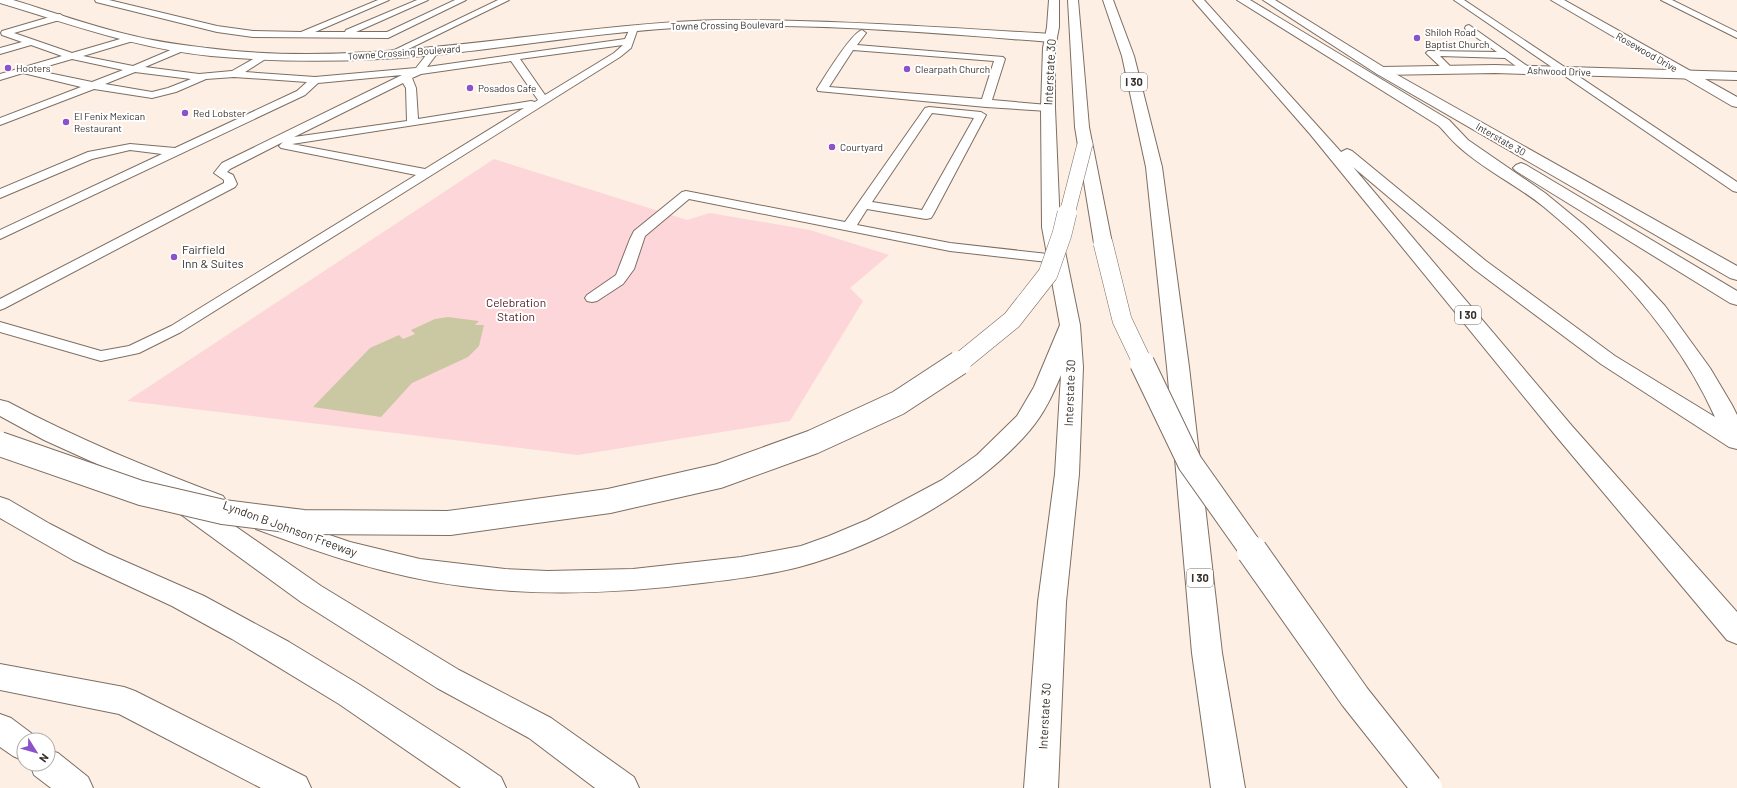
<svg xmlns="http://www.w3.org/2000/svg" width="1737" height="788" font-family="Barlow,sans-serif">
<rect width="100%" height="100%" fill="#feefe4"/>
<path fill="#fdd6d9" d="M 494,159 L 687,220 L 710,213 L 810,230 L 889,255 L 850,288 L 863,301 L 790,421 L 578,455 L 127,401 Z"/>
<path fill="#cac8a3" d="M 448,317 L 479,321 L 475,325 L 484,325 L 479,346 L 468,357 L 412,383 L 381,417 L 313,407 L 370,348 L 399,335 L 403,339 L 415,334 L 411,330 L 435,319 Z"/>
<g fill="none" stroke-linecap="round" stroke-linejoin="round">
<g stroke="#7e6e62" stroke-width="2">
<g id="service">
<path d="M 95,0 L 109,0 L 217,26 L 253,31 L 301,32 L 378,0 L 389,0 L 315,32 L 345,32 L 346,30 L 417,0 L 428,0 L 356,32 L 387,32 L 455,0 L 466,0 L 388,38 L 253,37 L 217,32 L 96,2 Z"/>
<path d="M 498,0 L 509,0 L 392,57 L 386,57 L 384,55 Z"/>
<path d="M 1454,0 L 1464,0 L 1737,182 L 1737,192 L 1733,191 Z"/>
<path d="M 1661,0 L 1672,0 L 1737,32 L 1737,38 Z"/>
<path d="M 60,14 L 64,17 L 63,19 L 14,33 L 72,53 L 127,37 L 133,37 L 135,39 L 133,41 L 83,56 L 133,66 L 180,46 L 183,47 L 185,49 L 183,51 L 145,67 L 199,74 L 232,71 L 264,53 L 269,56 L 267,58 L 245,72 L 315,77 L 416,68 L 431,49 L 434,48 L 439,51 L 427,67 L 625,39 L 631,26 L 637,26 L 638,28 L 631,48 L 620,57 L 181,332 L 139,353 L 101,361 L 0,332 L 0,322 L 101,351 L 129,346 L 171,326 L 416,175 L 281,148 L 279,146 L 283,142 L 230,169 L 227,172 L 233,175 L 237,184 L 235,187 L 5,308 L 0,310 L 0,299 L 224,183 L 224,180 L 214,173 L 222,163 L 402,75 L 318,83 L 305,95 L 0,239 L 0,230 L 162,154 L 130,150 L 92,159 L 0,198 L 0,189 L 88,152 L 130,144 L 175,148 L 297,91 L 307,82 L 234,77 L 206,79 L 176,92 L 152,98 L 94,89 L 0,125 L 0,118 L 81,87 L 23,73 L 0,80 L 0,74 L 62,56 L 31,45 L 0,54 L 0,48 L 22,42 L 2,35 L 1,33 L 2,31 ZM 623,45 L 614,53 L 545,95 L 520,59 ZM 72,59 L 123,70 L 92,82 L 34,70 ZM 511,61 L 538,100 L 535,102 L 531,101 L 418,119 L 416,88 L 412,78 L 421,74 ZM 135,72 L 191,79 L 168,88 L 152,92 L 105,84 ZM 403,83 L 406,88 L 407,121 L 294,137 ZM 524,108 L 425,169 L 292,144 Z"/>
<path d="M 1469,25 L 1530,68 L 1532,70 L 1530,72 L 1524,72 L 1505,58 L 1440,56 L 1453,69 L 1451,71 L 1445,71 L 1428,55 L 1426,53 L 1428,51 L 1497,52 L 1466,30 L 1465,28 L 1466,26 Z"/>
<path d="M 862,30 L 866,33 L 857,45 L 1003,57 L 1005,59 L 992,100 L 1048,105 L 1053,108 L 1048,111 L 986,107 L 818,91 L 817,89 C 824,78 851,33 862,30 ZM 853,50 L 994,61 L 982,99 L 829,87 Z"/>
<path d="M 929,107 L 981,112 L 986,115 L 933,215 L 931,218 L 926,219 L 867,209 L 857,225 L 950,243 L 1057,255 L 1062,256 L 1064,259 L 1062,262 L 1057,263 L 950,251 L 689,199 L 645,236 L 634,269 L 623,284 L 597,301 L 592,302 L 587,301 L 585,298 L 587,295 L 616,275 L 630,239 L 634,231 L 682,192 L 686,191 L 845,222 L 925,108 ZM 932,113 L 974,118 L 922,210 L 872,202 Z"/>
</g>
</g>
<g stroke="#7e6e62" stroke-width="2">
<path id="minor" d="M 1551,0 L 1564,0 L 1737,97 L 1737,107 L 1732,106 Z"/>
</g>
<g stroke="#7e6e62" stroke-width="2">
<g id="tertiary">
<path d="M 0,0 L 13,0 C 53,12 93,27 134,36 C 158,42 183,45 207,48 C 370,69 532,29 694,21 C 729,19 764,20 799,21 C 883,23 967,29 1051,34 L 1055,36 L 1057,38 L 1055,40 L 1051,42 C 933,33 813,22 694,27 C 607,31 521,46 435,55 C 361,62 286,63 211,56 C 138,49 70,24 0,3 Z"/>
<path d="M 1495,65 L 1737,72 L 1737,80 L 1495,73 L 1381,75 L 1377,74 L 1375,71 L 1377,68 L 1381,67 Z"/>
</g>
</g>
<g stroke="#7e6e62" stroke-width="2">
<g id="secondary">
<path d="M 1049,0 L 1059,0 L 1059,27 L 1055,48 L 1055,108 L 1060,227 L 1080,325 L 1083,367 L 1079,474 L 1066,602 L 1058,788 L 1024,788 L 1038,602 L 1055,474 L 1061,375 C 1053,394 1044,414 1030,430 C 978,492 878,546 799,567 C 768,575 735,579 702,583 C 623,593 542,597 462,586 C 390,577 323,554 256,529 L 252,522 L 256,515 L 265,513 L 350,542 L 420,559 L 505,569 L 548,571 L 633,569 L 741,557 L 801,546 L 829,536 L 867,520 L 942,480 L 977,455 L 1017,416 L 1034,387 L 1060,325 L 1042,227 L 1041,108 L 1043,48 L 1047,27 Z"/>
<path d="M 1263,0 L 1275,0 L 1385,68 L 1737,266 L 1737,280 L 1730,278 L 1377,74 Z"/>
<path d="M 0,400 L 8,402 C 77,439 149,468 223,496 L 227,502 L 223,508 L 214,511 L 97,464 L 44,440 L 0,416 Z"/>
</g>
</g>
<g stroke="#7e6e62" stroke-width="2">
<g id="motorway">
<path d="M 1068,0 L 1078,0 L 1089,127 L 1112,243 L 1109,247 L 1103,248 L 1097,247 L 1094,243 L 1075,127 Z"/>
<path d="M 1103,0 L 1113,0 L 1134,56 L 1162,167 L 1189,367 L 1222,653 L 1245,788 L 1211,788 L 1192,653 L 1167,367 L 1146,167 L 1122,56 Z"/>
<path d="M 1193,0 L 1204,0 L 1341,152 L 1347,149 L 1352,151 L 1486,261 L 1615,356 L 1715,417 C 1678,335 1613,264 1544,207 C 1517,185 1484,170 1458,146 C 1451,140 1445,132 1439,126 L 1237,0 L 1250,0 L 1449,120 L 1468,140 L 1545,193 L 1584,225 L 1639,278 L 1665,306 L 1710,368 L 1732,405 L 1737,415 L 1737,449 L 1729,447 L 1601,364 L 1474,269 L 1353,167 L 1572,426 L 1737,612 L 1737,644 L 1727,640 L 1556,436 L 1310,134 Z"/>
<path d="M 1521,163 L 1526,165 L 1737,291 L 1737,305 L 1730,303 L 1516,171 L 1513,168 L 1516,165 Z"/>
<path d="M 144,467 L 153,469 L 321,586 L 459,670 L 551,718 L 634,777 L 639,788 L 595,788 L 529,738 L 437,688 L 301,602 L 135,481 L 132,475 L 135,469 Z"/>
<path d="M 0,497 L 9,500 L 50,524 L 106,553 L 204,596 L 289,642 L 360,685 L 466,753 L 501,777 L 506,788 L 461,788 L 339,704 L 232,639 L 172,606 L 73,560 L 5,521 L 0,518 Z"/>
<path d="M 0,664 L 124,687 L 135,691 L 306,777 L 311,788 L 261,788 L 119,714 L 0,690 Z"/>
<path d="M 0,714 L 11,718 L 35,736 L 37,740 L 24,740 L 24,761 L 13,756 L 0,747 Z"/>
<path d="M 48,750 L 58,753 L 88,777 L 93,788 L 51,788 L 34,775 L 30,764 L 48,764 Z"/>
</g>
</g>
<use href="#service" fill="#fff" fill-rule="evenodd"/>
<use href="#minor" fill="#fff" fill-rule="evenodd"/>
<use href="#tertiary" fill="#fff" fill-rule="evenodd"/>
<use href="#secondary" fill="#fff" fill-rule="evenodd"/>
<use href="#motorway" fill="#fff" fill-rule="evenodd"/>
<g stroke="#7e6e62" stroke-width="16" stroke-linecap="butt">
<path id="motorway-bridge-far3" d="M 1067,214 L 1085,144"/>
</g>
<g stroke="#7e6e62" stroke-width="20" stroke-linecap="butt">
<g id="motorway-bridge-far2">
<path d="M 1103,243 L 1122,320 L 1143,364"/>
<path d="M 958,364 L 1012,320 L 1048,274 L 1062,234 L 1067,213"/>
</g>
</g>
<g stroke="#7e6e62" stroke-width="26" stroke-linecap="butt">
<g id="motorway-bridge-far1">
<path d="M 1142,363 L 1190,463 L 1253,552"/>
<path d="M 0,444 L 141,493 L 223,512 L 303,522 L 449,523 L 609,501 L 719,476 L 813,442 L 898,403 L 959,363"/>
</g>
</g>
<g stroke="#7e6e62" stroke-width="32" stroke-linecap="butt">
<path id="motorway-bridge" d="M 1252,551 L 1355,697 L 1427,788"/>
</g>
<use href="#motorway-bridge-far3" stroke="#fff" stroke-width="15"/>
<use href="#motorway-bridge-far2" stroke="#fff" stroke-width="19"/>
<use href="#motorway-bridge-far1" stroke="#fff" stroke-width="24"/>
<use href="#motorway-bridge" stroke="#fff" stroke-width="30"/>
</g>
<g fill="#8b52c9" stroke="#fff" stroke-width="1.5">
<circle cx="1417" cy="38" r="4"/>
<circle cx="8" cy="68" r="4"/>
<circle cx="907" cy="69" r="4"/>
<circle cx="470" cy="88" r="4"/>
<circle cx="185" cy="113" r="4"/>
<circle cx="66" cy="122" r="4"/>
<circle cx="832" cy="147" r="4"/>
<circle cx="174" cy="257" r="4"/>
</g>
<g text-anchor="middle" stroke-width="4" stroke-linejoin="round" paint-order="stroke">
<g font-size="10" fill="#37302b" stroke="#fff">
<text transform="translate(727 25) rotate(-1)" y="4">Towne Crossing Boulevard</text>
<text transform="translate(404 52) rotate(-4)" y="4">Towne Crossing Boulevard</text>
<text transform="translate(1647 52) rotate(30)" y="4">Rosewood Drive</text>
<text transform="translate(1559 71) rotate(2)" y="4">Ashwood Drive</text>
<text transform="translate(1501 139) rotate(30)" y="4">Interstate 30</text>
</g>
<g font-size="10" fill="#37302b" stroke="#fff" text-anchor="start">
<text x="1425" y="36">Shiloh Road<tspan x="1425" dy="12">Baptist Church</tspan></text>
<text x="16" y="72">Hooters</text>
<text x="915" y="73">Clearpath Church</text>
<text x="478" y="92">Posados Cafe</text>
<text x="193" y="117">Red Lobster</text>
<text x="74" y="120">El Fenix Mexican<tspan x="74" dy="12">Restaurant</tspan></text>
<text x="840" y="151">Courtyard</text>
</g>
<g fill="#fff" stroke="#736e6b" stroke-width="1">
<rect x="1121" y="73" width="26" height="18" rx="3"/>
<rect x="1455" y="306" width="26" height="18" rx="3"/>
<rect x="1187" y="569" width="26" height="18" rx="3"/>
</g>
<g font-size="11" font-weight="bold" fill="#37302b">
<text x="1134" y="86">I 30</text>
<text x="1468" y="319">I 30</text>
<text x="1200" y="582">I 30</text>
</g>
<g font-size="12" fill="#37302b" stroke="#fff">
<text transform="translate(1050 72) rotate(-87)" y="4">Interstate 30</text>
<text transform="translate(1070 393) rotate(-88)" y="4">Interstate 30</text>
<text transform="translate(290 529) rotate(20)" y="4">Lyndon B Johnson Freeway</text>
<text transform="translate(1045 716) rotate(-87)" y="4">Interstate 30</text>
</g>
<g font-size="12" fill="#37302b" stroke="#fff" text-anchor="start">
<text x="182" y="254">Fairfield<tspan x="182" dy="14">Inn &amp; Suites</tspan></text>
</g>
<g font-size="12" fill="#57212a" stroke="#fff">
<text x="516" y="307">Celebration<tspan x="516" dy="14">Station</tspan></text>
</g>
</g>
<g transform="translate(36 752) rotate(127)"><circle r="19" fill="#ffffff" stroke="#afacaa"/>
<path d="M0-3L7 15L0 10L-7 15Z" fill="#8b52c9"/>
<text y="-6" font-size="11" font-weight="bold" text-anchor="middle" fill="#37302b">N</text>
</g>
</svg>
